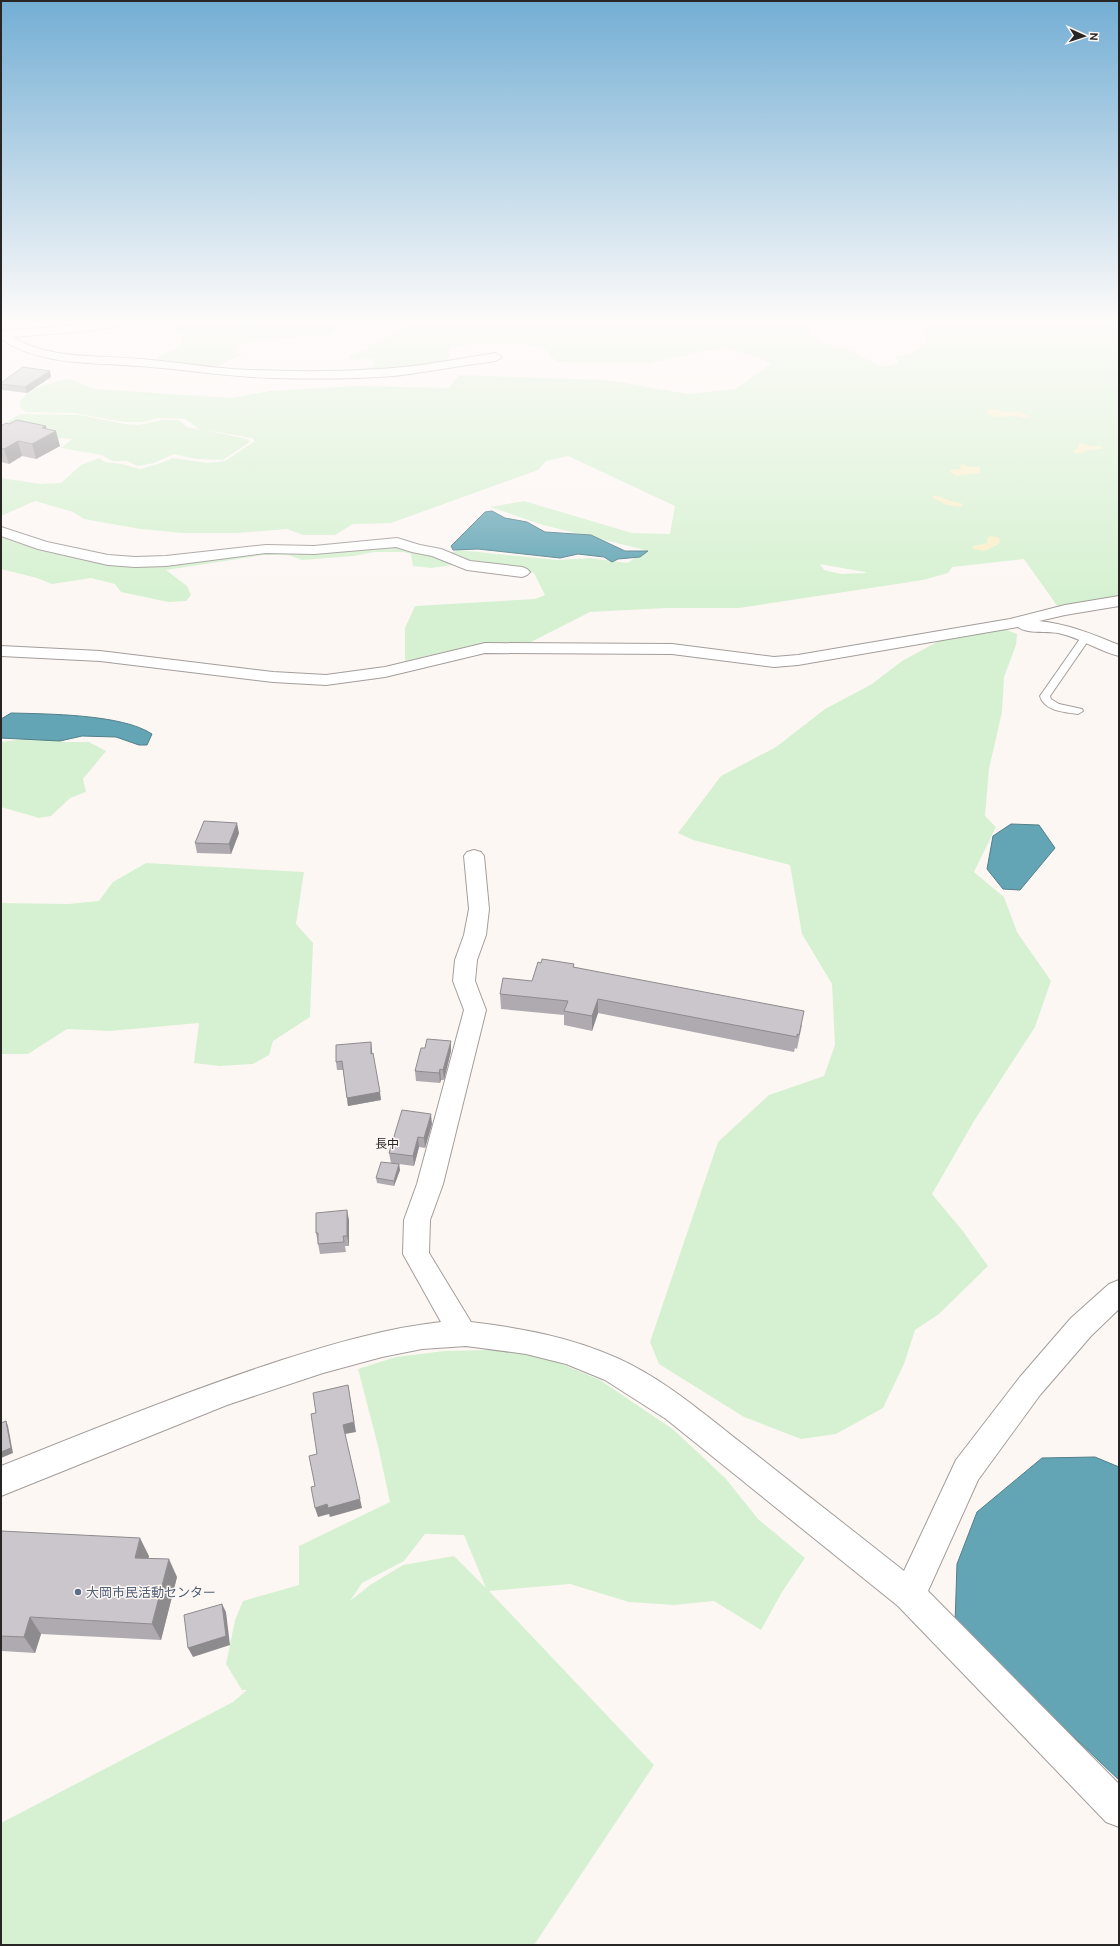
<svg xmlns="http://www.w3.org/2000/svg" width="1120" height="1946" font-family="Ubuntu,'Noto Sans JP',sans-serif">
<rect width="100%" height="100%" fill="#fdf7f4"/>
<g fill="#d6f1d1" fill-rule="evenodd">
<path d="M 180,321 L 342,321 L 342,322 L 330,335 L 253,340 L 240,344 L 233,350 L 241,355 L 215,367 L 155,361 L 158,357 L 182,345 L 183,334 L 171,329 L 173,325 Z"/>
<path d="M 441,321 L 816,321 L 807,332 L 825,345 L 847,349 L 882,367 L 899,363 L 895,357 L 911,353 L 927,344 L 924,326 L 915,321 L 1119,321 L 1119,597 L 1058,607 L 1024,559 L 952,567 L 948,573 L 923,580 L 739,608 L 666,608 L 590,612 L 531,642 L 482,643 L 405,661 L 405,628 L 415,606 L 535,599 L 545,595 L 534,573 L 467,563 L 431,568 L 413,566 L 411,554 L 404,552 L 374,552 L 354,556 L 302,560 L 288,555 L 264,555 L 166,570 L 187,586 L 191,595 L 186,601 L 168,602 L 121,592 L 115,584 L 91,578 L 52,584 L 37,578 L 1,569 L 1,534 L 123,562 L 267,551 L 399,547 L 448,554 L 458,550 L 557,560 L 590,558 L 628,563 L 645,550 L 543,525 L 490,507 L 524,501 L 632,533 L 670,534 L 675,506 L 568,456 L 546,461 L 538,470 L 391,523 L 353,524 L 335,535 L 303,535 L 287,529 L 237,533 L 183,533 L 141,529 L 84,519 L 73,512 L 35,501 L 1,516 L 1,478 L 40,484 L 61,483 L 81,465 L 99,458 L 105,462 L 122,464 L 140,469 L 161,463 L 173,458 L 208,463 L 225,461 L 255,441 L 252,438 L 201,429 L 247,439 L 250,442 L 223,460 L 196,459 L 174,454 L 154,463 L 138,466 L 127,461 L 112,461 L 102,455 L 61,448 L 72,439 L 58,438 L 1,426 L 20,414 L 80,415 L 125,424 L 139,425 L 162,420 L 179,420 L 187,427 L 200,430 L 186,419 L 158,418 L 145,422 L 124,422 L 74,413 L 26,412 L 21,408 L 20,401 L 31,390 L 57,381 L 69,379 L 94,389 L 232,398 L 270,391 L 356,386 L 449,388 L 459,375 L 607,380 L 688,394 L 735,389 L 773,363 L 724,347 L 649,363 L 556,362 C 553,358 549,353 546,350 C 530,340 467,343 449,348 L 450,357 L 442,364 L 360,373 L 366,368 L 375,366 L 374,362 L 368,358 L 358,360 L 349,359 L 349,356 L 366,349 L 406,326 ZM 820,564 L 865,572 L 866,573 L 841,574 L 824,570 Z"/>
<path d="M 1002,628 L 1017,634 L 1016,645 L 1004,677 L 1002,712 L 989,769 L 985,816 L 996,827 L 974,872 L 1004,897 L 1017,932 L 1051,981 L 1035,1027 L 974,1121 L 932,1194 L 962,1230 L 988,1266 L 939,1314 L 915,1330 L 904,1364 L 883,1408 L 836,1434 L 801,1439 L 744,1417 L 659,1364 L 650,1342 L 718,1142 L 769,1095 L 824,1076 L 835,1045 L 832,984 L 802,934 L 790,865 L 693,840 L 678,833 L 721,776 L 776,747 L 825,709 L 872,684 L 902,661 L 937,642 L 957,635 Z"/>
<path d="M 38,737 L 63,742 L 89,742 L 106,751 L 83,779 L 86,792 L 70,798 L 51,816 L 39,818 L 1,807 L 1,742 Z"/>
<path d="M 146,863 L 304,872 L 296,924 L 313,943 L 310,1017 L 273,1041 L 269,1055 L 253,1064 L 219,1066 L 194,1063 L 199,1023 L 110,1031 L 67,1029 L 28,1054 L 1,1054 L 1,903 L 68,904 L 99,901 L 113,882 Z"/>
<path d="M 526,1349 L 600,1380 L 674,1430 L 726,1479 L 758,1519 L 805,1558 L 782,1592 L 761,1630 L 714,1601 L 674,1605 L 629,1602 L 570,1584 L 489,1591 L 654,1765 L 534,1945 L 1,1945 L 1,1823 L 233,1702 L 247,1690 L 242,1690 L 226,1664 L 235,1620 L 243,1601 L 299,1585 L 299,1546 L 390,1502 L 378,1446 L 358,1369 L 396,1357 L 444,1351 ZM 425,1534 L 464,1535 L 486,1588 L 454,1556 L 403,1565 L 370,1585 L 350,1601 L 362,1583 L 404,1561 Z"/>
</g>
<g fill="#f9efc9">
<path d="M 993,409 L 1005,412 L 1018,411 L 1030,416 C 1024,421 1019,415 1012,416 C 1004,417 990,420 986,410 Z"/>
<path d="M 1080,443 L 1091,446 L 1101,446 L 1102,449 L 1087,450 L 1083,453 L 1075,453 L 1073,451 L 1079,447 L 1078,444 Z"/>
<path d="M 962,464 L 970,467 L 980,467 L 980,473 L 957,476 L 950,472 L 950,470 L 961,469 L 960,466 Z"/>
<path d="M 936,495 L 951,501 L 961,503 L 963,505 L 960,507 L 947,505 L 933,498 L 933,496 Z"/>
<path d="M 990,536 L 997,537 L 1000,539 L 999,544 L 985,551 L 973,549 L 972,547 L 974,546 L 987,543 L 987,538 Z"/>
</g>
<g fill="#63a5b5" stroke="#517f8a">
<path d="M 492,511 L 505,518 L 527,522 L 545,532 L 591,535 L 625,551 L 648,551 L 640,557 L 618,559 L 612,562 L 604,557 L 578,554 L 560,558 L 478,549 L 453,550 L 451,546 L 485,512 Z"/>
<path d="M 11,713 C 47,714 122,714 152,734 L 147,745 L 139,745 L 116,737 L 82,736 L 60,741 L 1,738 L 1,719 Z"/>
<path d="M 1011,824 L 1039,825 L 1055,848 L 1020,890 L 1003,889 L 987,869 L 993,836 Z"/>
<path d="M 1095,1457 L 1119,1467 L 1119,1780 L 955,1624 L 957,1564 L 977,1512 L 1042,1458 Z"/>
</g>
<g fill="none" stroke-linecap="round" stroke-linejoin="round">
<path stroke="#517f8a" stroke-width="4" d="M 114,324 L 130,321"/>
<g stroke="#a39d9b" stroke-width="2">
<path id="lane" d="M 1085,635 L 1090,638 L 1050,696 L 1051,699 L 1059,704 L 1082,709 L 1083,711 L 1078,714 C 1065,712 1044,711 1040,696 L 1082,636 Z"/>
</g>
<g stroke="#a39d9b" stroke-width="2">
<g id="street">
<path d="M 102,321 L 126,321 C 117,332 30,335 13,337 C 49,360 98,355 140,359 C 171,361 202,367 233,369 C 282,372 330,372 379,369 C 418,367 457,359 496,353 L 502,357 L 496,361 C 462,365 429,372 394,376 C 354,379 314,379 274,378 C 228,377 184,369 138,366 C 92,362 41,366 1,339 L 1,331 L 83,325 Z"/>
<path d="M 1,527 L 47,542 L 108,555 L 135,557 L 166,556 L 266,545 L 314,546 L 397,538 L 420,545 L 441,549 L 470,561 L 522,567 L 527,569 L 530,572 L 527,575 L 522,577 L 467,570 L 432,556 L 412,552 L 396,547 L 314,554 L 266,553 L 166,566 L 135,567 L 108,565 L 38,549 L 1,536 Z"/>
<path d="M 1119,596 L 1119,606 L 1065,615 L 1039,621 C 1068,624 1092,634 1119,645 L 1119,656 C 1098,651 1079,637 1058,633 C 1046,631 1027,634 1018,627 L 798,665 L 774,667 L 672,654 L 485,653 L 385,677 L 326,685 L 273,682 L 100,661 L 1,656 L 1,646 L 100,651 L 273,672 L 326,675 L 385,667 L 485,643 L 672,644 L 774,657 L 798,655 L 1010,619 L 1065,605 Z"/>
<path d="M 474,850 L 481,852 L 484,856 L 489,909 L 486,935 L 477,960 L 475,981 L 486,1010 L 443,1184 L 430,1220 L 429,1253 L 471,1322 C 521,1328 571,1337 617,1358 C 664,1379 704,1414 744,1445 C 797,1487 851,1529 904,1571 L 956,1460 L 1020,1377 L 1071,1318 L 1109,1284 L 1119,1280 L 1119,1309 L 1091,1336 L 1040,1395 L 978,1480 L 928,1591 L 1119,1784 L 1119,1827 L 1106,1822 L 898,1606 L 666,1419 L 605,1380 L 566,1364 L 526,1354 L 466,1346 L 422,1349 L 382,1357 L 323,1373 L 227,1405 L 1,1496 L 1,1466 C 94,1429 187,1391 282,1360 C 335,1343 387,1328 441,1322 L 403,1254 L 404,1220 L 417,1184 L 464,1010 L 453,981 L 455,960 L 464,935 L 469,909 L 464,856 L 467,852 Z"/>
</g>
</g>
<use href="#lane" fill="#fff" fill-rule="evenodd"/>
<use href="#street" fill="#fff" fill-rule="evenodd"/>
</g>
<g fill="#afaaaf">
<path d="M 50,371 L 51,377 L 27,393 L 2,390 L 1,383 Z"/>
<path d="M 9,424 L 46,426 L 46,429 L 60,446 L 36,459 L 22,456 L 9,464 L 1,462 L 1,426 Z"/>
<path d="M 239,833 L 231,854 L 197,853 L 195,843 Z"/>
<path d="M 574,964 L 574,967 L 802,1025 L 797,1049 L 795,1048 L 794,1052 L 598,1013 L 592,1031 L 564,1025 L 564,1015 L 501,1009 L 500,994 Z"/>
<path d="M 372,1050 L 372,1054 L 381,1100 L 348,1106 L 343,1070 L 337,1070 L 336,1062 Z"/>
<path d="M 451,1051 L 444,1080 L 441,1080 L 440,1083 L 416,1081 L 415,1071 Z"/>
<path d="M 432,1124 L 425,1148 L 419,1147 L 414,1166 L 391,1163 L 389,1153 Z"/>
<path d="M 399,1164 L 400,1170 L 394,1186 L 377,1183 L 376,1178 Z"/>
<path d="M 349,1220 L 349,1246 L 345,1246 L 346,1252 L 320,1254 L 316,1233 Z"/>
<path d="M 1,1531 L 149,1556 L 148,1558 L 177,1577 L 161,1640 L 41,1634 L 35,1653 L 2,1651 L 1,1650 Z"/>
</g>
<g fill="#8e8b8e">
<path d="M 50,371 L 51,377 L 27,393 L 25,387 Z"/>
<path d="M 46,426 L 48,435 L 56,431 L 60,446 L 36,459 L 32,444 L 42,428 Z"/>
<path d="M 18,441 L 22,456 L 9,464 L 4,449 Z"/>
<path d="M 237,823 L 239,833 L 231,854 L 229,844 Z"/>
<path d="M 598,999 L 598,1013 L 592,1031 L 592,1016 Z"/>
<path d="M 451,1041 L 451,1051 L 444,1080 L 443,1070 Z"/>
<path d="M 371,1042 L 372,1050 L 372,1062 L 371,1054 Z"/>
<path d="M 440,1069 L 441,1080 L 440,1083 L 439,1073 Z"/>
<path d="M 380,1092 L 381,1100 L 348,1106 L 347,1098 Z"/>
<path d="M 431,1114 L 432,1124 L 425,1148 L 424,1138 Z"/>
<path d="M 418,1137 L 419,1147 L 414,1166 L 413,1156 Z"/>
<path d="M 399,1164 L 400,1170 L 394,1186 L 394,1181 Z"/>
<path d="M 347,1210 L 349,1220 L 349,1246 L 347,1236 Z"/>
<path d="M 348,1385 L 356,1432 L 345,1434 L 343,1425 Z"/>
<path d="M 6,1421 L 8,1426 L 13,1453 L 1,1458 L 1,1452 Z"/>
<path d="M 360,1499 L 362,1508 L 330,1517 L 329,1514 L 318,1517 L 315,1508 L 327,1504 Z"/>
<path d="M 140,1538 L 149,1556 L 144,1575 L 135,1558 Z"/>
<path d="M 169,1559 L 177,1577 L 161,1640 L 152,1624 Z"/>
<path d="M 222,1604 L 226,1612 L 230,1645 L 193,1657 L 188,1648 Z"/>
<path d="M 30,1617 L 41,1634 L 35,1653 L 24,1637 Z"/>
</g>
<g fill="#cbc6cb" stroke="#8e8b8e">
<path d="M 23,367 L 50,371 L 25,387 L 1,384 L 1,383 Z"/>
<path d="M 17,420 L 46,426 L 42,428 L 56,431 L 32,444 L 18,441 L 4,449 L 1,448 L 1,426 L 6,423 L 9,424 Z"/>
<path d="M 204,821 L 237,823 L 229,844 L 195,843 Z"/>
<path d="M 542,959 L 574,964 L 573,967 L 804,1011 L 799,1035 L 797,1034 L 797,1037 L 598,999 L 592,1016 L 564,1011 L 568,1001 L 500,994 L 503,978 L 532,981 L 538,962 L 541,963 Z"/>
<path d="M 427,1039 L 451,1041 L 443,1070 L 440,1069 L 439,1073 L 415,1071 L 421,1048 L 425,1048 Z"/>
<path d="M 371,1042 L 371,1054 L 373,1053 L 380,1092 L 347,1098 L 342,1061 L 336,1062 L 336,1045 Z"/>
<path d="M 402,1110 L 431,1114 L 424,1138 L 418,1137 L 413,1156 L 389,1153 Z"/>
<path d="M 381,1162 L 399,1164 L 394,1181 L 376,1178 Z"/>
<path d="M 347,1210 L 347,1236 L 343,1236 L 344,1242 L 318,1244 L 318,1233 L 316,1233 L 316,1213 Z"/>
<path d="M 348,1385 L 354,1422 L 343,1425 L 360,1499 L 328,1508 L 327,1504 L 315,1508 L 311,1487 L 315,1486 L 309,1456 L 317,1454 L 311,1414 L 316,1413 L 313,1393 Z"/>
<path d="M 6,1421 L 11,1448 L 1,1452 L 1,1423 Z"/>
<path d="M 1,1531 L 140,1538 L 135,1558 L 169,1559 L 152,1624 L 30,1617 L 24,1637 L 1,1636 Z"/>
<path d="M 222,1604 L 226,1636 L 188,1648 L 184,1615 Z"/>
</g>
<linearGradient id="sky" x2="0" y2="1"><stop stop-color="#73aed4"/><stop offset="0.54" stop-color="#fefbfa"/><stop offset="1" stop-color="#fefbfa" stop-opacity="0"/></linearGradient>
<rect width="1120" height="594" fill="url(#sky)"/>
<circle fill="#5c6f8a" stroke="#fdf7f4" stroke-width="1.5" cx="78" cy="1592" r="4"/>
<g text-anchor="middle" stroke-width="3" stroke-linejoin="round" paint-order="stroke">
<g font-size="12" fill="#282624" stroke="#fdf7f4">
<text x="387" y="1148">長中</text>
</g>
<g font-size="13" fill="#4e5e75" stroke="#fdf7f4" text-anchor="start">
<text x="86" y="1597">大岡市民活動センター</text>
</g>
</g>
<rect width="1120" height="1946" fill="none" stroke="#282624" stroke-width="4"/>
<g transform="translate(1084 36) rotate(93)" stroke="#fdf7f4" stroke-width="3" paint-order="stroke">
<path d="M0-3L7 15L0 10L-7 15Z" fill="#282624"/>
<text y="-6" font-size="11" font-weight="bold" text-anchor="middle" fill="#282624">N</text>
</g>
</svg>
